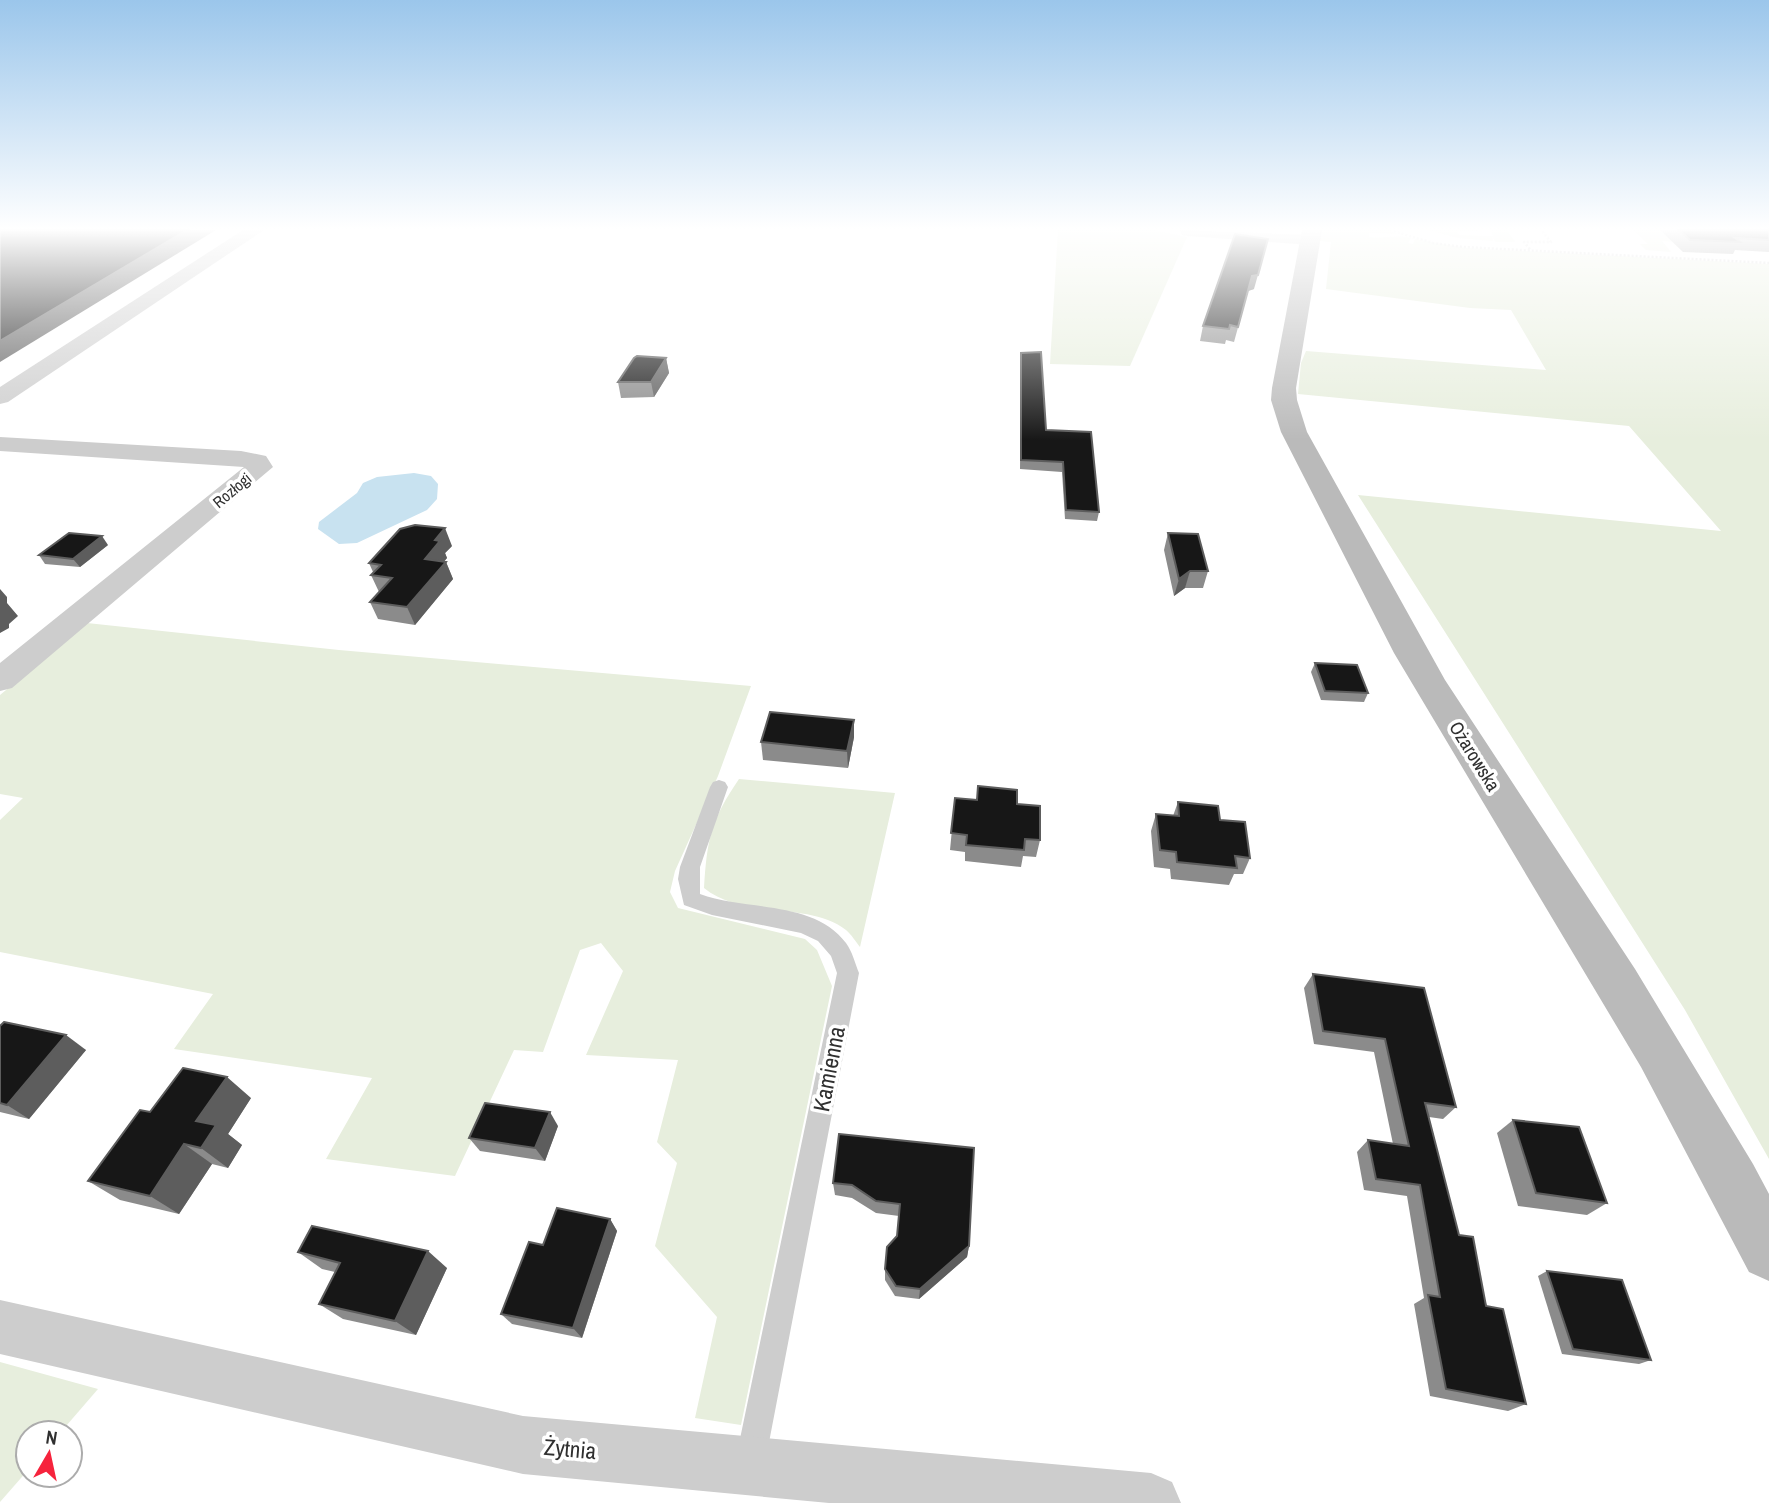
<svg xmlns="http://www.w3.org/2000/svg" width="1769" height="1503" font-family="'Archivo Narrow',sans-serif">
<rect width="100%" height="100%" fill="#fff"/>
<g fill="#e7eedd">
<path d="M 1058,230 L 1155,230 L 1187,237 L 1130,366 L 1050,364 Z"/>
<path d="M 1321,230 L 1388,230 L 1397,234 L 1369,233 L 1369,237 C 1384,239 1396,234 1411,238 L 1408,243 L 1413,244 L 1415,239 L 1465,248 L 1769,264 L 1769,1159 L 1685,1010 L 1358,495 L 1721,531 L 1629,426 L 1298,394 L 1301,363 L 1306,351 L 1546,370 L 1511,310 L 1470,308 L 1326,289 L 1331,242 L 1320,241 Z"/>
<path d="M 1427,230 L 1486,230 L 1457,232 L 1460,235 L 1493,236 L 1490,230 L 1507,230 L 1515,242 L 1496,242 L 1492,237 L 1493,241 L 1458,238 Z"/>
<path d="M 1633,230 L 1739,230 L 1759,247 L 1662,241 L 1671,252 L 1646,250 L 1640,244 L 1648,244 Z"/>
<path d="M 87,623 L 339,650 L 751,686 L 718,776 L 675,871 L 670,892 L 678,908 L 805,939 L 817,950 L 832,986 L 741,1425 L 695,1418 L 717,1317 L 655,1246 L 677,1163 L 657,1142 L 678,1060 L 586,1055 L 623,971 L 601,943 L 580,950 L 543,1052 L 514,1050 L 455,1176 L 326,1159 L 372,1078 L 174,1049 L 213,994 L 0,952 L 0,820 L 23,798 L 0,794 L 0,695 Z"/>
<path d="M 739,779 L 895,793 L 860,947 C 856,942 851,934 846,930 C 809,901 743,920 704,888 C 707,839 711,820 739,779 Z"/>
<path d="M 0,1362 L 98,1389 L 60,1433 L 28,1433 L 28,1470 L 0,1502 Z"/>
</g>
<path fill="#c8e2f0" d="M 414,473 L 431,476 L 438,484 L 437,499 L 427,510 L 357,543 L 339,544 L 318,529 L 319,522 L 357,493 L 363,483 L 377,477 Z"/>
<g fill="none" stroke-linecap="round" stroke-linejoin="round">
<g stroke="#cdcdcd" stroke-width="2.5" stroke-dasharray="2 2" stroke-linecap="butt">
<path d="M 1390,230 L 1433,243 L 1464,247 L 1769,263"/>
<path d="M 1530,249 L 1524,242 L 1551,242 L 1541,230"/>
</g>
<path fill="#cdcdcd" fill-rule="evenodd" d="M 719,780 L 725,782 L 728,787 L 700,867 L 700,894 C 746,911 814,900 846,943 C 852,951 855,963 859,973 L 766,1458 L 761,1468 L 751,1473 L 741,1468 L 736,1458 L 837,973 L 831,956 L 818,941 L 801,933 L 712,915 L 684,905 L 678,879 L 680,867 L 710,787 L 713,782 Z"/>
<g fill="#cdcdcd" fill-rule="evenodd">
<path d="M 243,230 L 264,230 L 8,402 L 0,404 L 0,387 Z"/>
<path d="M 1180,230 L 1310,235 L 1319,240 L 1310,245 L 1188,236 L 1182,235 Z"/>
<path d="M 0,437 L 241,451 L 266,456 L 273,467 L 12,688 L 0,691 L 0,663 L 244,467 L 0,451 Z"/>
<path d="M 0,1300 L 523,1416 L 1151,1473 L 1172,1482 L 1181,1503 L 829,1503 L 523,1474 L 0,1354 Z"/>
</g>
<path fill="#bababa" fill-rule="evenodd" d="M 1302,230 L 1322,230 L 1296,388 L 1297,400 L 1307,432 L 1445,680 L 1635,969 L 1753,1164 L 1769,1194 L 1769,1281 L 1749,1272 L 1641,1067 L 1394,653 L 1281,432 L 1271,400 L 1272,388 Z"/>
</g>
<g fill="#8b8b8b">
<path d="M 1660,230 L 1769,230 L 1769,252 L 1735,250 L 1733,254 L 1683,252 Z"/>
<path d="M 1235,234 L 1254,289 L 1248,291 L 1234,342 L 1226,340 L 1225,344 L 1200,341 L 1203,326 Z"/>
<path d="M 1021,353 L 1046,430 L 1099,512 L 1097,521 L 1065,519 L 1062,472 L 1020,469 Z"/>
<path d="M 666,358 L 669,373 L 654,397 L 621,398 L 618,382 Z"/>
<path d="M 1168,533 L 1208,571 L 1203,588 L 1185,588 L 1174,596 L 1164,550 Z"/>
<path d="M 108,545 L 80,567 L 45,564 L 39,555 Z"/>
<path d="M 452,546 L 445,553 L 447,558 L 444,561 L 446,562 L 453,579 L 415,625 L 378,619 L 370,602 L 379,592 L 371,575 L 373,572 L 369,563 Z"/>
<path d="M 1315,663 L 1368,693 L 1364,702 L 1321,700 L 1311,672 Z"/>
<path d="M 854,720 L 854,737 L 848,768 L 763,760 L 761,742 Z"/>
<path d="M 955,798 L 1017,804 L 1040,840 L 1036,857 L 1023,856 L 1021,867 L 965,861 L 965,852 L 950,850 Z"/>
<path d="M 1178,802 L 1220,820 L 1250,858 L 1243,874 L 1234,874 L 1229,885 L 1171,879 L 1170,869 L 1154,867 L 1151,831 L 1156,814 L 1173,816 Z"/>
<path d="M 1313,974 L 1424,988 L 1456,1107 L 1443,1119 L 1429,1117 L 1459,1235 L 1526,1404 L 1508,1411 L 1430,1396 L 1414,1304 L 1424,1298 L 1407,1196 L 1364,1190 L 1357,1152 L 1368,1140 L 1393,1144 L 1374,1052 L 1314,1044 L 1304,988 Z"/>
<path d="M 0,1026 L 86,1050 L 29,1119 L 0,1112 Z"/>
<path d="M 251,1098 L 228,1134 L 242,1145 L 228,1168 L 212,1164 L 179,1214 L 120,1200 L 88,1181 L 150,1112 Z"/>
<path d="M 1513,1120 L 1607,1203 L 1587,1215 L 1518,1206 L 1497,1133 Z"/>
<path d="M 558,1126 L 545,1161 L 480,1151 L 469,1138 Z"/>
<path d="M 839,1134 L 969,1246 L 967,1257 L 919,1299 L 895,1296 L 885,1280 L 885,1269 L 897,1236 L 899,1216 L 876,1213 L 852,1198 L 835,1195 L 833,1183 Z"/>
<path d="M 610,1219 L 617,1231 L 582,1338 L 512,1324 L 501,1314 L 543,1245 Z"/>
<path d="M 298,1252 L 447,1268 L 416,1335 L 343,1319 L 319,1304 L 335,1272 L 322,1269 Z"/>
<path d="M 1547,1271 L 1651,1360 L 1639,1364 L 1562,1354 L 1538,1276 Z"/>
</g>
<g fill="#5d5d5d">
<path d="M 187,230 L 216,230 L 0,362 L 0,341 Z"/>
<path d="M 1268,239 L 1254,289 L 1248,291 L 1252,276 Z"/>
<path d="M 666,358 L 669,373 L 654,397 L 651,382 Z"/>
<path d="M 445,528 L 452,546 L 445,553 L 447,558 L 432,576 L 425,559 L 435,540 Z"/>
<path d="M 102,536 L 108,545 L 80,567 L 73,559 Z"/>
<path d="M 446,562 L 453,579 L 415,625 L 407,607 Z"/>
<path d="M 1190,571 L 1185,588 L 1174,596 L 1179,579 Z"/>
<path d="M 0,589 L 7,597 L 7,603 L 18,616 L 9,624 L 9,628 L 0,633 Z"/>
<path d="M 854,720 L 854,737 L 848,768 L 847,751 Z"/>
<path d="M 66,1035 L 86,1050 L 29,1119 L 7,1105 Z"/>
<path d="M 227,1077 L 251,1098 L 228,1134 L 242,1145 L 228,1168 L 201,1148 L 196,1121 Z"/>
<path d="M 550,1112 L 558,1126 L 545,1161 L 535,1148 Z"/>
<path d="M 184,1144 L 212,1164 L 179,1214 L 150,1196 Z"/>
<path d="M 610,1219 L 617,1231 L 582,1338 L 573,1328 Z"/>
<path d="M 969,1246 L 967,1257 L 919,1299 L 920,1289 Z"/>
<path d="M 428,1251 L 447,1268 L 416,1335 L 395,1321 Z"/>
</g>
<g fill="#171717" stroke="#5d5d5d" stroke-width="2">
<path d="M 0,230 L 187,230 L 0,341 Z"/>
<path d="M 1679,230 L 1769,230 L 1769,240 L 1735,238 L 1740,242 L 1690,240 Z"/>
<path d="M 1235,234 L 1268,239 L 1258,275 L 1252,276 L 1238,327 L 1230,325 L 1229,329 L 1203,326 Z"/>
<path d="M 1041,352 L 1046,430 L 1091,432 L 1099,512 L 1066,510 L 1063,462 L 1021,460 L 1021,353 Z"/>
<path d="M 637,356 L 666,358 L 651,382 L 618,382 L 634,358 Z"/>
<path d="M 415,525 L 445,528 L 435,540 L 440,541 L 425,559 L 446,562 L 407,607 L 370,602 L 392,578 L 371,575 L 381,565 L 369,563 L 400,529 Z"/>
<path d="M 69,533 L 102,536 L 73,559 L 39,555 Z"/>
<path d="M 1168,533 L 1198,534 L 1208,571 L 1190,571 L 1179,579 Z"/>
<path d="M 1315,663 L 1357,665 L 1368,693 L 1325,691 Z"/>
<path d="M 770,712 L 854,720 L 847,751 L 761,742 Z"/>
<path d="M 978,786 L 1017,790 L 1017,804 L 1040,806 L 1040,840 L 1025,839 L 1024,850 L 966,845 L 967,835 L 951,833 L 955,798 L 977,800 Z"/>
<path d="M 1178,802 L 1218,806 L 1220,820 L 1245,822 L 1250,858 L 1235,856 L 1237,868 L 1177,862 L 1176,852 L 1160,850 L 1156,814 L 1179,816 Z"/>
<path d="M 1313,974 L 1424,988 L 1456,1107 L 1425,1103 L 1459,1235 L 1473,1237 L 1486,1306 L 1503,1309 L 1526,1404 L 1446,1389 L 1428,1295 L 1440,1297 L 1420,1185 L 1376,1179 L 1368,1140 L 1409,1146 L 1385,1039 L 1323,1031 Z"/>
<path d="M 4,1022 L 66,1035 L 7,1105 L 0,1103 L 0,1026 Z"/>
<path d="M 183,1068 L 227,1077 L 196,1121 L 216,1125 L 201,1148 L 184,1144 L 150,1196 L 88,1181 L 140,1110 L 150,1112 Z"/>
<path d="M 485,1103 L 550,1112 L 535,1148 L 469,1138 Z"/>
<path d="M 1513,1120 L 1579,1127 L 1607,1203 L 1536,1193 Z"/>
<path d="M 839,1134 L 974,1148 L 969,1246 L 920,1289 L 896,1286 L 885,1269 L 887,1247 L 897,1236 L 900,1204 L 876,1201 L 852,1185 L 833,1183 Z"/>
<path d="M 557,1208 L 610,1219 L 573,1328 L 501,1314 L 529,1242 L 543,1245 Z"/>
<path d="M 312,1226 L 428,1251 L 395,1321 L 319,1304 L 340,1263 L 298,1252 Z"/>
<path d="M 1547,1271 L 1622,1280 L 1651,1360 L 1573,1349 Z"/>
</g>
<linearGradient id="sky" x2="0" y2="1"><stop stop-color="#9bc6eb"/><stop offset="0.52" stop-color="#fff"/><stop offset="1" stop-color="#fff" stop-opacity="0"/></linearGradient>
<rect width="1769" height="440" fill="url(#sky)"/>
<g text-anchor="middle" stroke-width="7" stroke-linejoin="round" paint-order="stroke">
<g font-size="16" fill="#303030" stroke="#fff">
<text transform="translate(232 490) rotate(-40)" y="6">Rozłogi</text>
</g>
<g font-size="19" fill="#303030" stroke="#fff">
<text transform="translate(1475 756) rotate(58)" y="7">Ożarowska</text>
</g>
<g font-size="23" fill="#303030" stroke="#fff">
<text transform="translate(829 1069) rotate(-79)" y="8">Kamienna</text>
<text transform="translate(570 1449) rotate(5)" y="8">Żytnia</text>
</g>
</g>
<g transform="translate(49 1454) rotate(9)"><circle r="33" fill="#ffffff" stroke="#acacac" stroke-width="2"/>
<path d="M0-5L12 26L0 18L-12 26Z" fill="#f6233c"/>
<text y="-10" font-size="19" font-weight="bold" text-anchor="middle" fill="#303030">N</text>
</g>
</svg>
